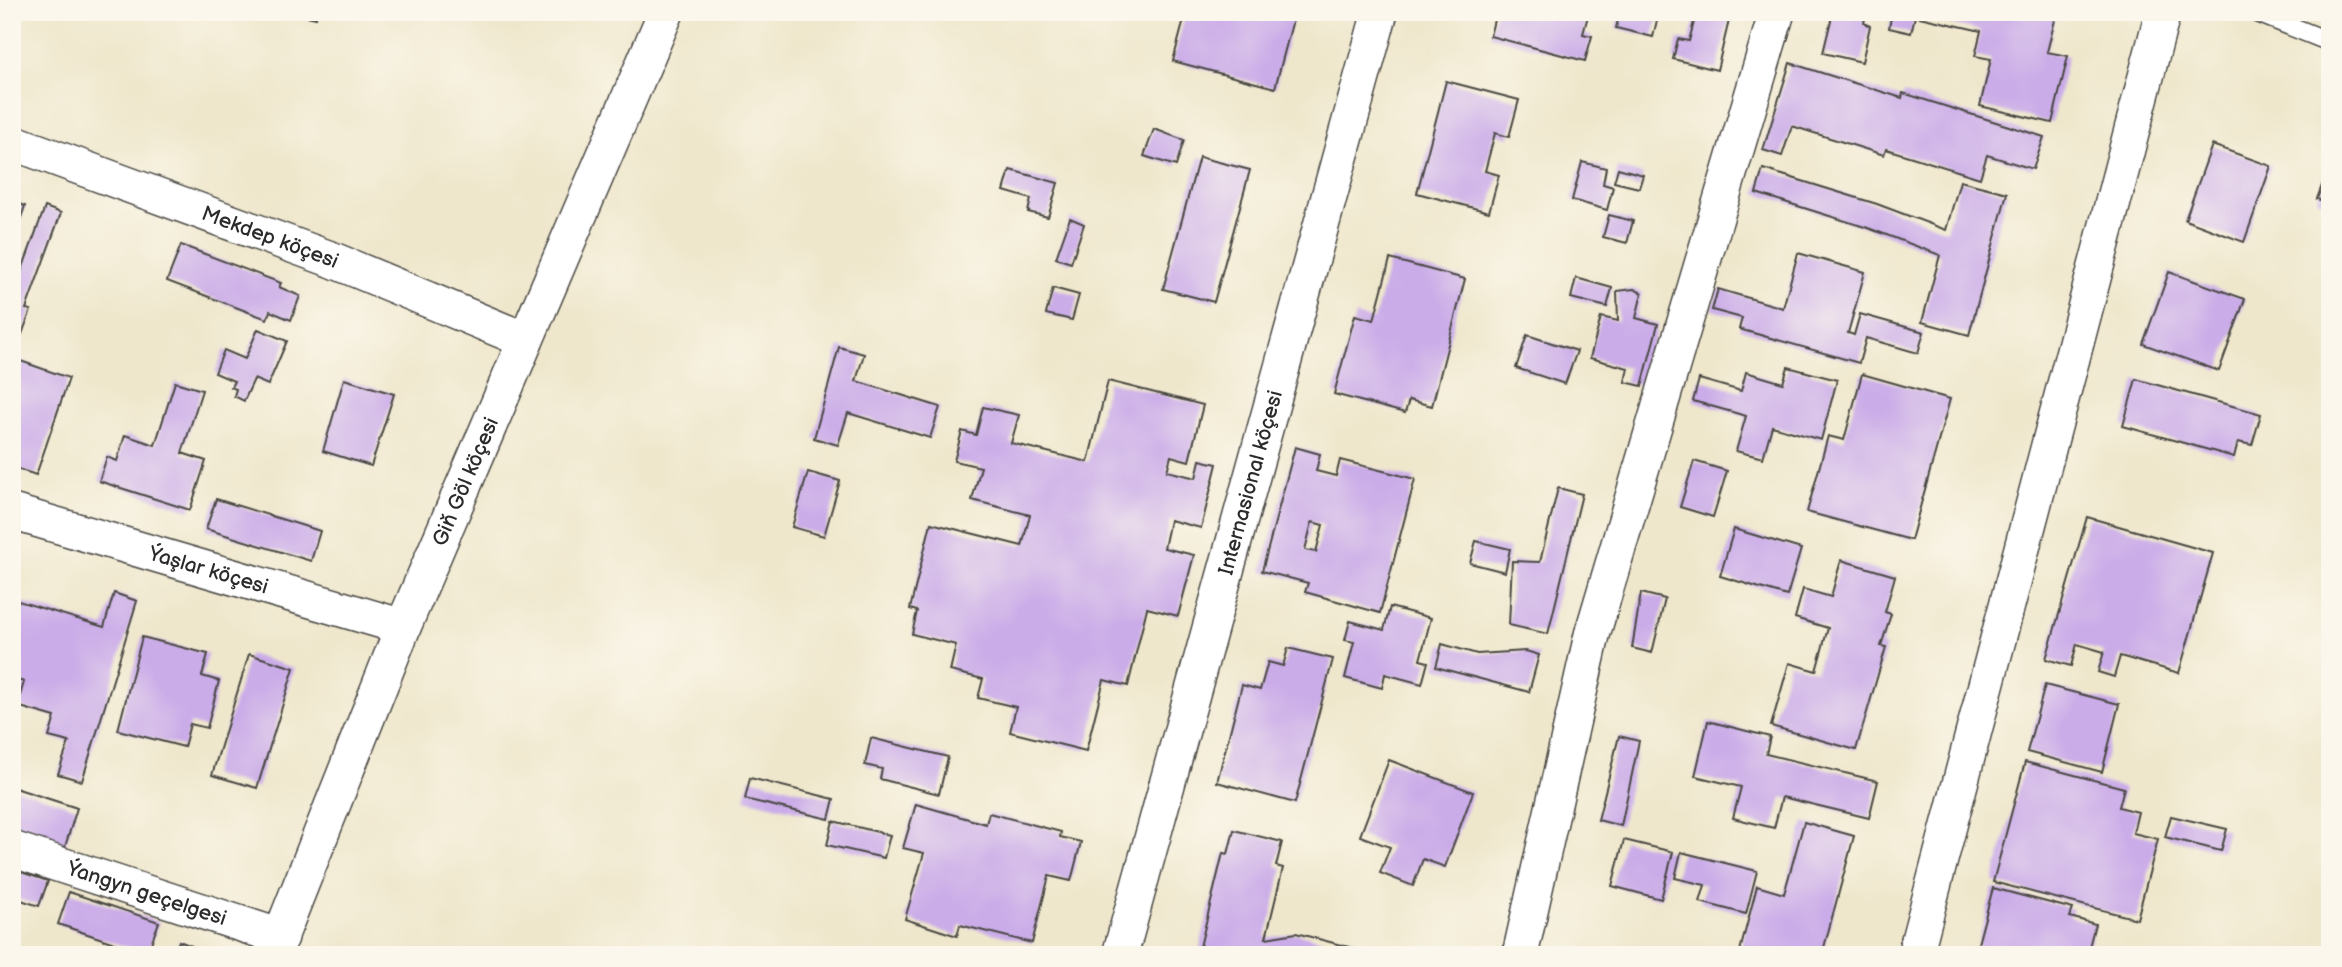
<svg xmlns="http://www.w3.org/2000/svg" width="2342" height="967" font-family="'Balsamiq Sans',sans-serif">
<rect width="100%" height="100%" fill="#fbf7ec"/>
<filter id="ink" filterUnits="userSpaceOnUse"><feTurbulence type="fractalNoise" baseFrequency=".0143" numOctaves="2"/><feDisplacementMap in="SourceGraphic" scale="14" xChannelSelector="R" yChannelSelector="G"/><feConvolveMatrix kernelMatrix="1 2 1 2 8 2 1 2 1" color-interpolation-filters="sRGB"/></filter>
<filter id="wash" filterUnits="userSpaceOnUse"><feTurbulence type="fractalNoise" baseFrequency=".00686" numOctaves="4" result="noise"/><feDisplacementMap in="SourceGraphic" scale="28" xChannelSelector="R" yChannelSelector="G"/><feGaussianBlur stdDeviation="1.57" result="paint"/><feColorMatrix in="noise" values="0 0 0 0 0 0 0 0 0 0 0 0 0 0 0 0 0 1.4 0 .05"/><feComposite in="paint" operator="in"/></filter>
<g filter="url(#wash)">
<rect width="100%" height="100%" fill="#efe7cc"/>
<g id="blocks">
<g fill="#caace8" fill-rule="evenodd">
<path d="M 289,12 L 317,12 L 316,18 Z"/>
<path d="M 1186,12 L 1295,12 L 1275,88 L 1173,61 Z"/>
<path d="M 1496,12 L 1589,12 L 1583,34 L 1592,36 L 1585,61 L 1490,36 Z"/>
<path d="M 1620,12 L 1659,12 L 1653,37 L 1616,28 Z"/>
<path d="M 1673,12 L 1731,12 L 1717,70 L 1673,59 L 1678,39 L 1689,41 L 1695,18 Z"/>
<path d="M 1833,12 L 1866,12 L 1864,23 L 1870,26 L 1862,62 L 1823,53 Z"/>
<path d="M 1892,12 L 2057,12 L 2047,52 L 2068,56 L 2052,123 L 1980,106 L 1991,59 L 1975,56 L 1981,31 L 1915,16 L 1911,33 L 1889,28 Z"/>
<path d="M 1790,63 L 1902,98 L 1903,93 L 2044,137 L 2033,169 L 1987,155 L 1980,178 L 1886,149 L 1884,155 L 1792,126 L 1782,156 L 1763,150 Z"/>
<path d="M 1446,81 L 1519,100 L 1509,137 L 1495,133 L 1485,171 L 1499,175 L 1489,212 L 1417,193 Z"/>
<path d="M 1154,129 L 1184,140 L 1176,166 L 1144,156 Z"/>
<path d="M 2212,145 L 2271,166 L 2244,242 L 2185,220 Z"/>
<path d="M 1199,157 L 1250,170 L 1214,302 L 1163,289 Z"/>
<path d="M 1582,162 L 1606,168 L 1603,184 L 1613,187 L 1607,210 L 1572,200 Z"/>
<path d="M 2330,164 L 2330,204 L 2317,199 Z"/>
<path d="M 1618,168 L 1643,175 L 1639,188 L 1614,182 Z"/>
<path d="M 1763,169 L 1877,204 L 1946,230 L 1960,181 L 2007,193 L 1969,335 L 1922,322 L 1940,255 L 1868,228 L 1756,193 Z"/>
<path d="M 1010,170 L 1058,183 L 1048,217 L 1028,212 L 1031,199 L 1004,191 Z"/>
<path d="M 12,201 L 25,206 L 13,240 L 12,240 Z"/>
<path d="M 45,207 L 61,213 L 26,309 L 31,310 L 22,334 L 12,331 L 12,297 Z"/>
<path d="M 1609,215 L 1633,221 L 1627,243 L 1603,237 Z"/>
<path d="M 1070,218 L 1084,224 L 1071,263 L 1056,258 Z"/>
<path d="M 181,245 L 281,283 L 279,287 L 300,296 L 291,320 L 270,311 L 267,319 L 167,281 Z"/>
<path d="M 1798,253 L 1865,272 L 1848,333 L 1854,335 L 1860,314 L 1924,332 L 1918,353 L 1866,338 L 1859,363 L 1739,329 L 1742,318 L 1712,310 L 1718,289 L 1783,308 Z"/>
<path d="M 1390,259 L 1465,279 L 1432,406 L 1409,400 L 1405,413 L 1334,394 L 1355,315 L 1374,320 Z"/>
<path d="M 2169,272 L 2245,299 L 2219,371 L 2143,344 Z"/>
<path d="M 1576,278 L 1612,288 L 1607,307 L 1571,298 Z"/>
<path d="M 1053,288 L 1079,295 L 1072,320 L 1046,314 Z"/>
<path d="M 1634,289 L 1642,293 L 1636,318 L 1658,324 L 1642,386 L 1625,382 L 1628,368 L 1590,358 L 1601,317 L 1618,321 L 1617,291 Z"/>
<path d="M 258,329 L 287,341 L 268,385 L 254,379 L 244,401 L 234,396 L 236,389 L 231,387 L 234,381 L 215,373 L 224,350 L 245,359 Z"/>
<path d="M 1527,335 L 1577,351 L 1565,384 L 1516,368 Z"/>
<path d="M 839,347 L 864,354 L 856,381 L 940,407 L 930,438 L 848,413 L 838,445 L 814,438 Z"/>
<path d="M 12,358 L 69,378 L 36,475 L 12,467 Z"/>
<path d="M 1788,367 L 1837,380 L 1821,440 L 1772,426 L 1763,458 L 1736,451 L 1746,416 L 1693,401 L 1699,379 L 1741,391 L 1746,372 L 1783,383 Z"/>
<path d="M 1862,374 L 1950,399 L 1911,540 L 1807,512 L 1828,436 L 1844,440 Z"/>
<path d="M 344,379 L 394,394 L 371,466 L 323,451 Z"/>
<path d="M 2136,379 L 2261,414 L 2252,445 L 2238,442 L 2234,457 L 2123,426 Z"/>
<path d="M 1108,381 L 1203,405 L 1189,461 L 1171,456 L 1167,471 L 1196,478 L 1200,460 L 1217,464 L 1201,528 L 1170,520 L 1164,548 L 1194,555 L 1178,616 L 1147,608 L 1128,686 L 1104,680 L 1086,751 L 1010,732 L 1016,707 L 978,698 L 983,679 L 950,671 L 956,645 L 912,634 L 917,611 L 910,609 L 931,523 L 1022,546 L 1030,515 L 972,500 L 981,467 L 954,461 L 962,431 L 976,435 L 983,407 L 1019,415 L 1011,443 L 1088,462 Z"/>
<path d="M 175,382 L 202,390 L 182,453 L 206,461 L 190,510 L 99,481 L 107,457 L 117,461 L 125,435 L 155,445 Z"/>
<path d="M 1295,447 L 1320,454 L 1316,471 L 1336,476 L 1340,460 L 1415,479 L 1380,613 L 1305,592 L 1308,583 L 1262,571 ZM 1312,522 L 1323,525 L 1316,552 L 1305,550 Z"/>
<path d="M 1694,461 L 1727,471 L 1713,517 L 1680,507 Z"/>
<path d="M 808,472 L 840,481 L 824,536 L 792,527 Z"/>
<path d="M 1558,488 L 1582,494 L 1548,634 L 1509,625 L 1512,561 L 1540,562 Z"/>
<path d="M 216,499 L 320,531 L 311,561 L 206,529 Z"/>
<path d="M 2087,517 L 2213,553 L 2179,673 L 2120,656 L 2114,677 L 2098,672 L 2104,652 L 2077,644 L 2071,666 L 2046,659 Z"/>
<path d="M 1734,529 L 1801,549 L 1787,596 L 1720,576 Z"/>
<path d="M 1476,541 L 1510,549 L 1505,572 L 1470,563 Z"/>
<path d="M 1841,560 L 1895,576 L 1885,612 L 1891,614 L 1881,646 L 1886,647 L 1856,750 L 1771,726 L 1789,663 L 1816,671 L 1828,628 L 1795,618 L 1803,589 L 1831,597 Z"/>
<path d="M 114,593 L 137,601 L 82,781 L 58,774 L 69,742 L 49,737 L 55,717 L 17,706 L 24,682 L 14,679 L 12,683 L 12,599 L 104,627 Z"/>
<path d="M 1641,593 L 1665,599 L 1652,653 L 1632,648 Z"/>
<path d="M 1390,607 L 1431,618 L 1420,660 L 1428,662 L 1422,684 L 1385,674 L 1382,688 L 1345,678 L 1354,642 L 1345,640 L 1350,621 L 1384,630 Z"/>
<path d="M 142,637 L 208,654 L 202,676 L 219,681 L 207,728 L 190,724 L 184,747 L 118,730 Z"/>
<path d="M 1442,644 L 1477,654 L 1526,651 L 1539,655 L 1529,692 L 1436,667 Z"/>
<path d="M 1288,648 L 1333,659 L 1295,803 L 1217,782 L 1242,685 L 1260,690 L 1268,662 L 1283,666 Z"/>
<path d="M 249,654 L 294,668 L 257,788 L 212,775 Z"/>
<path d="M 2045,685 L 2119,704 L 2102,772 L 2027,752 Z"/>
<path d="M 1708,721 L 1770,737 L 1766,754 L 1878,781 L 1869,818 L 1782,797 L 1774,828 L 1733,818 L 1741,787 L 1695,776 Z"/>
<path d="M 1619,736 L 1639,741 L 1621,826 L 1598,820 Z"/>
<path d="M 871,738 L 948,757 L 939,794 L 880,779 L 882,769 L 865,765 Z"/>
<path d="M 1389,760 L 1473,792 L 1445,867 L 1423,859 L 1413,886 L 1380,873 L 1390,847 L 1360,836 Z"/>
<path d="M 2025,762 L 2124,788 L 2119,807 L 2138,812 L 2133,833 L 2158,839 L 2137,919 L 1993,882 Z"/>
<path d="M 750,778 L 834,799 L 829,819 L 745,799 Z"/>
<path d="M 12,787 L 77,808 L 64,850 L 12,834 Z"/>
<path d="M 916,804 L 986,824 L 989,813 L 1061,832 L 1060,837 L 1081,842 L 1071,881 L 1049,876 L 1032,943 L 960,925 L 957,936 L 905,919 L 924,853 L 903,848 Z"/>
<path d="M 2171,816 L 2227,829 L 2221,851 L 2165,837 Z"/>
<path d="M 833,821 L 890,835 L 884,858 L 827,845 Z"/>
<path d="M 1804,822 L 1854,836 L 1822,955 L 1739,955 L 1757,886 L 1784,894 Z"/>
<path d="M 1234,830 L 1282,842 L 1276,866 L 1283,868 L 1266,938 L 1296,933 L 1379,955 L 1198,955 L 1223,853 L 1228,854 Z"/>
<path d="M 1624,840 L 1673,852 L 1661,899 L 1612,886 Z"/>
<path d="M 1681,852 L 1757,871 L 1746,914 L 1700,902 L 1705,885 L 1675,878 Z"/>
<path d="M 12,869 L 48,881 L 39,906 L 12,897 Z"/>
<path d="M 1993,888 L 2073,909 L 2070,917 L 2095,924 L 2087,955 L 1975,955 Z"/>
<path d="M 69,892 L 159,922 L 147,954 L 58,924 Z"/>
<path d="M 179,941 L 202,950 L 200,955 L 174,955 Z"/>
</g>
</g>
</g>
<g filter="url(#ink)">
<use href="#blocks" fill-opacity="0" stroke="#484743" stroke-width="2"/>
<g fill="none" stroke-linecap="round" stroke-linejoin="round">
<g stroke="#484743" stroke-width="21">
<path id="lane" d="M 2255,12 L 2330,42"/>
</g>
<g stroke="#484743" stroke-width="38">
<g id="street">
<path id="s1" d="M 12,142 L 333,260 L 525,340"/>
<path id="s2" d="M 12,512 L 403,627"/>
<path id="s3" d="M 12,849 L 281,937"/>
<path id="s4" d="M 273,955 L 403,627 L 666,12"/>
<path id="s5" d="M 1120,955 L 1380,12"/>
<path d="M 1520,955 L 1592,635 L 1777,12"/>
<path d="M 1915,955 L 2163,12"/>
</g>
</g>
<use href="#lane" stroke="#fff" stroke-width="18"/>
<use href="#street" stroke="#fff" stroke-width="35"/>
</g>
</g>
<g text-anchor="middle" stroke-width="7" stroke-linejoin="round" paint-order="stroke">
<g font-size="21" fill="#2b2b2b" stroke="#fbf7ec">
<text dy="7" stroke="none"><textPath href="#s1" startOffset="275">Mekdep köçesi</textPath></text>
<text dy="7" stroke="none"><textPath href="#s4" startOffset="511">Giň Göl köçesi</textPath></text>
<text dy="7" stroke="none"><textPath href="#s5" startOffset="490">Internasional köçesi</textPath></text>
<text dy="7" stroke="none"><textPath href="#s2" startOffset="205">Ýaşlar köçesi</textPath></text>
<text dy="7" stroke="none"><textPath href="#s3" startOffset="142">Ýangyn geçelgesi</textPath></text>
</g>
</g>
<rect width="2342" height="967" fill="none" stroke="#fbf7ec" stroke-width="42"/>
</svg>
